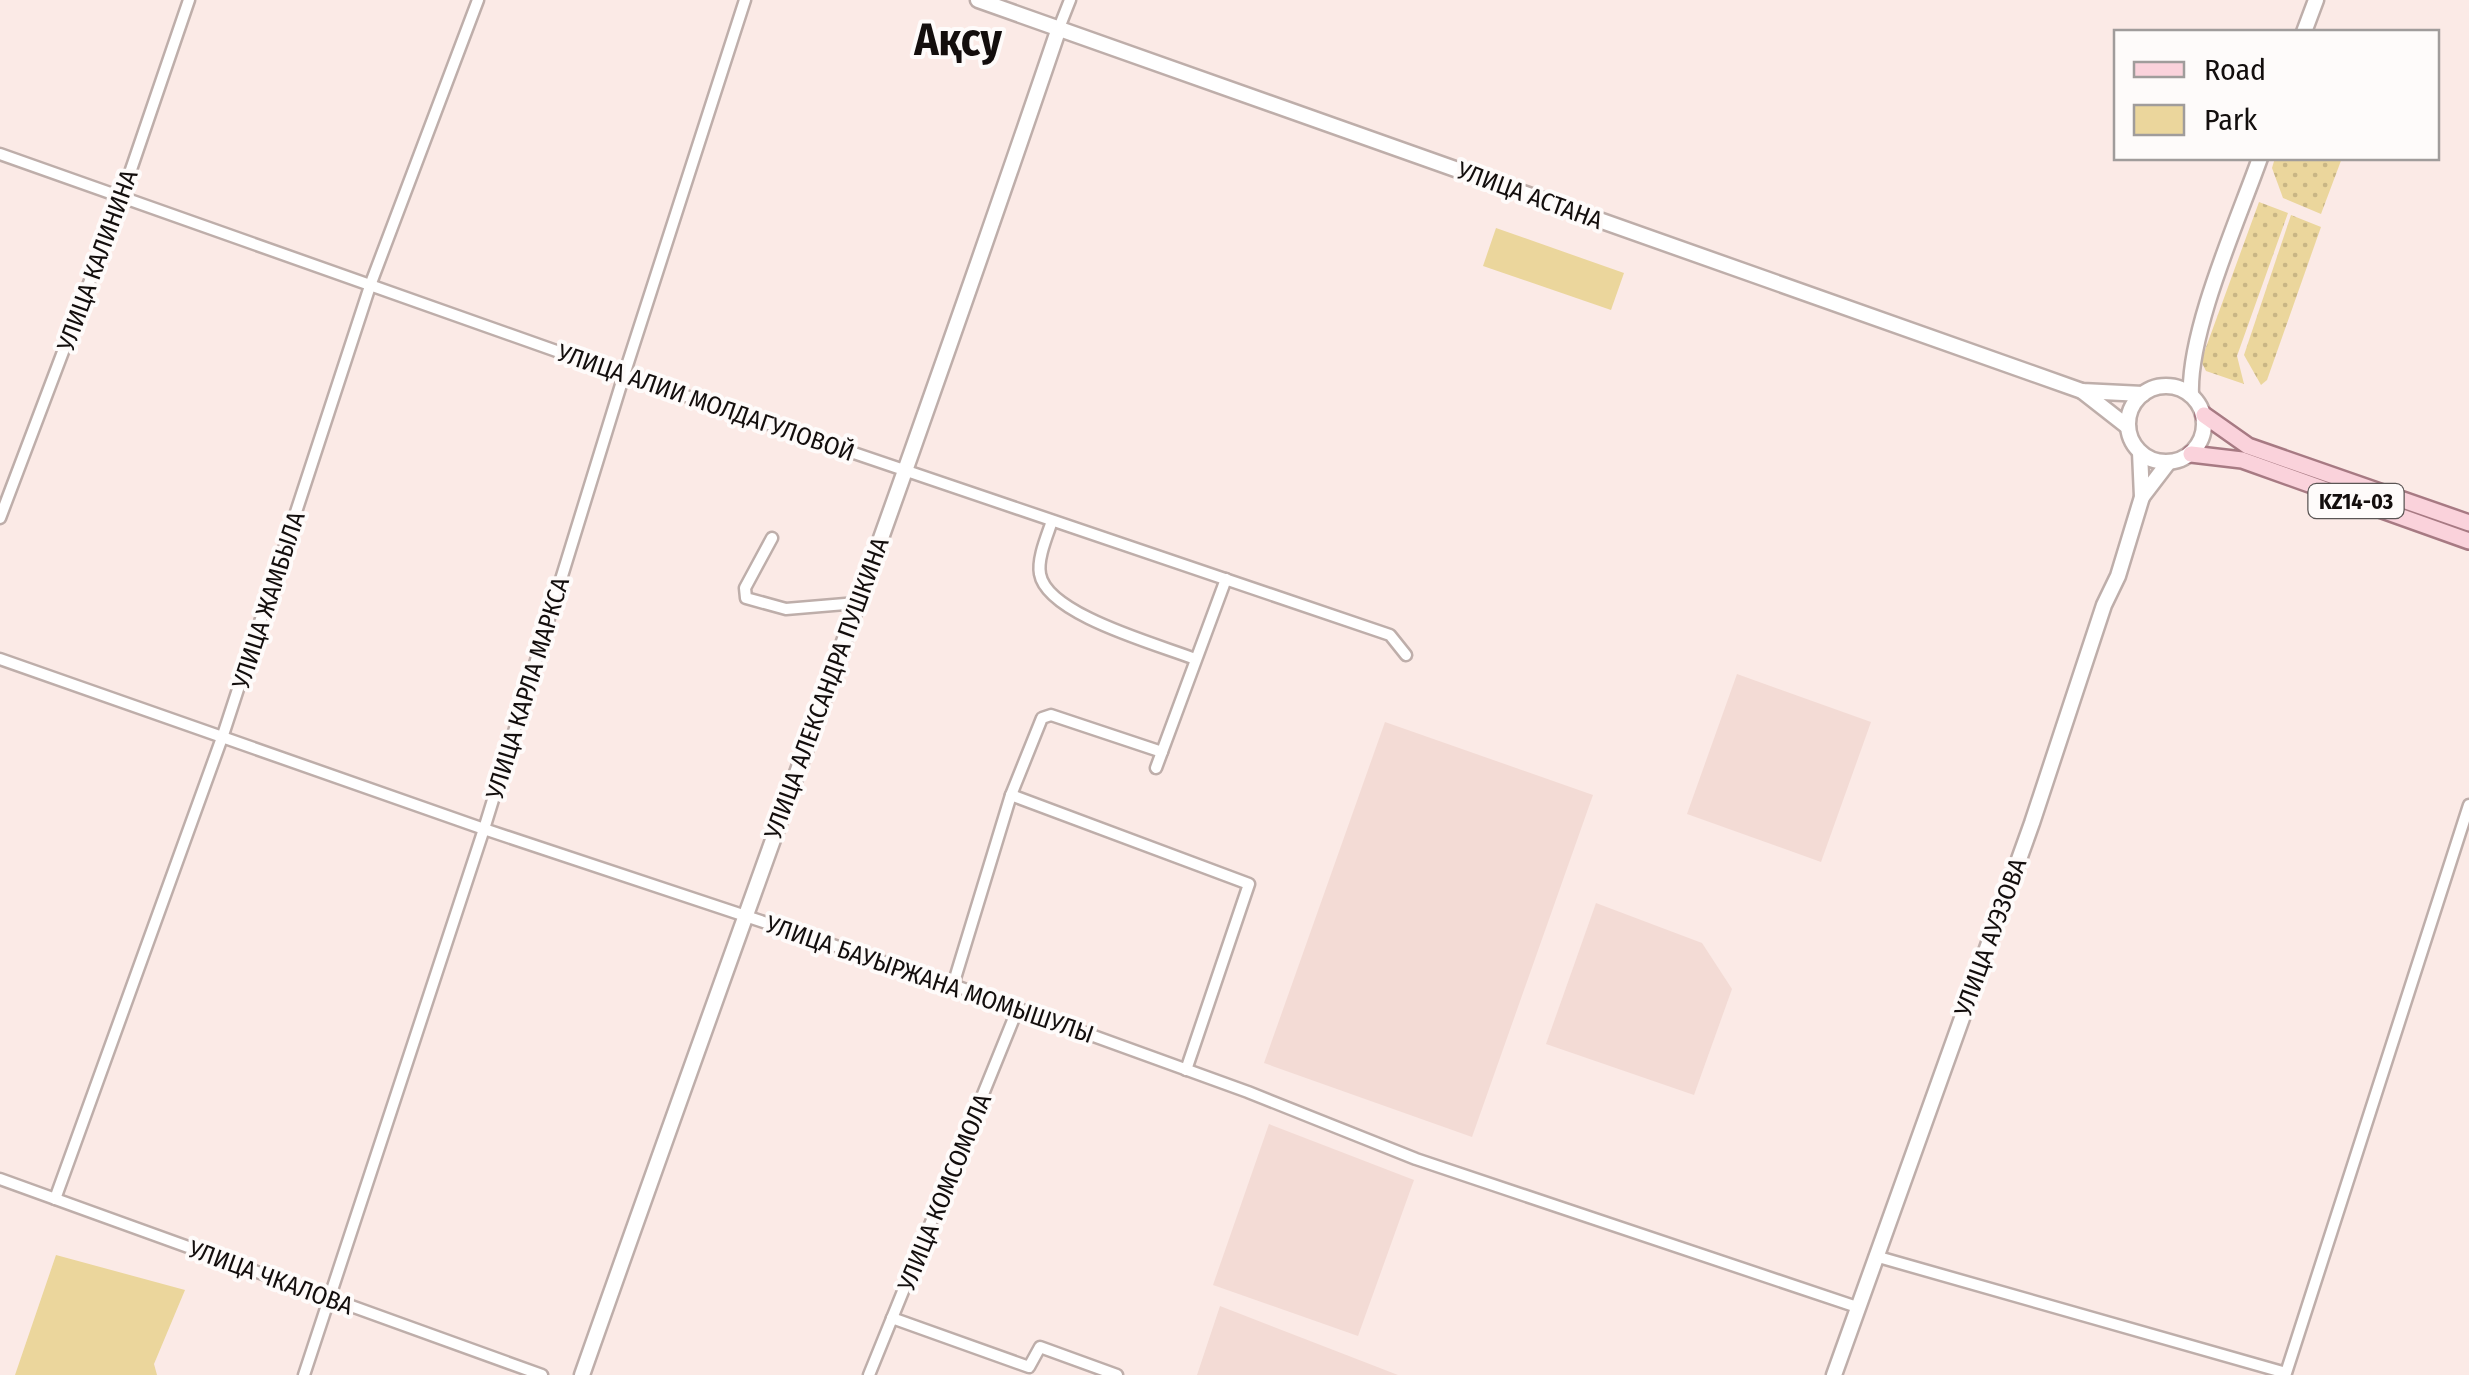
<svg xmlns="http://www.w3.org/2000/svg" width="2469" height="1375" font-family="'Fira Sans Condensed',sans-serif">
<defs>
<pattern id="grass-dots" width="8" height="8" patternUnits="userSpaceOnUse" patternTransform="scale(2.5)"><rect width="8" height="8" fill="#ebd69c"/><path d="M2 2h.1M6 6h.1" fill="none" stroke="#c9b685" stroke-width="1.8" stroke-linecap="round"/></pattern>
</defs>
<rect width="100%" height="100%" fill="#fbeae6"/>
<g fill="#f3dbd5">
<path d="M 1737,674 L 1871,722 L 1821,862 L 1687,814 Z"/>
<path d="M 1385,722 L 1593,795 L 1472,1137 L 1264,1063 Z"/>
<path d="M 1596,903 L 1702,943 L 1732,989 L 1694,1095 L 1546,1044 Z"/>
<path d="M 1269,1124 L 1414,1180 L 1358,1336 L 1213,1285 Z"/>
<path d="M 1220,1306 L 1398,1375 L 1197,1375 Z"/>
</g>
<g fill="url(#grass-dots)">
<path d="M 2275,158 L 2342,158 L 2321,214 L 2283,198 L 2272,168 Z"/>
<path d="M 2259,202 L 2288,213 L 2237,356 L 2244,384 L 2206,371 L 2201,361 Z"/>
<path d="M 2291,215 L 2321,227 L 2267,380 L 2261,385 L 2244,355 Z"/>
</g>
<g fill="#ebd69c">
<path d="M 1496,228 L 1624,273 L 1611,310 L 1483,266 Z"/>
<path d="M 56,1255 L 185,1290 L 154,1364 L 157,1375 L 15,1375 Z"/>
</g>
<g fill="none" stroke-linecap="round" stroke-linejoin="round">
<g stroke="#beaeaa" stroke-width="15">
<g id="street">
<path d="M 1059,28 L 1070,0"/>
<path d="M 0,154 L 624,375 L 1390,635 L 1406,655"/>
<path d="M 0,518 L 122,196 L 189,0"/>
<path d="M 1052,521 C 1047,536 1037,559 1040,574 C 1047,615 1160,645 1195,659"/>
<path d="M 772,538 L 745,588 L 746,598 L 786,609 L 857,603"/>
<path d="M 0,659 L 484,829 L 953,985 L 1248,1092 L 1416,1159 L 1857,1307"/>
<path d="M 1156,768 L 1226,579"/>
<path d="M 1011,795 L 1249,884 L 1186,1070"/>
<path d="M 953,985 L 1011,795 L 1042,718 L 1051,715 L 1162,752"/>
<path d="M 0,1179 L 542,1375"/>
<path d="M 55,1199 L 223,735 L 371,283 L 478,0"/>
<path d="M 1875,1256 L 2286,1373 L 2469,805"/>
<path d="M 892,1318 L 1029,1367 L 1040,1347 L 1117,1375"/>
<path d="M 304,1375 L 484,829 L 624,375 L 745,0"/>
<path d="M 869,1375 L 1018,1008"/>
</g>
</g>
<g stroke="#beaeaa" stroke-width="19">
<g id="secondary">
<path d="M 978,0 L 2082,391 L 2143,394"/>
<path d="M 2304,32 L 2316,0"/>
<circle cx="2166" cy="424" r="38"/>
<path d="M 2082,391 L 2128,427"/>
<path d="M 2191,395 C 2188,332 2238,220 2260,158"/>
<path d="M 2142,497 L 2168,463"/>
<path d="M 582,1375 C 740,926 906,479 1059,28"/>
<path d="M 1834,1375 L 2032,823 L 2104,605 L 2118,576 L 2142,497 L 2140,452"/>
</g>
</g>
<g stroke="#a77a83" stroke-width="20">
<g id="primary">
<path d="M 2204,415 L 2248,446 L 2469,523"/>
<path d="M 2191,454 L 2242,460 L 2469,541"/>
</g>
</g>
<use href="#street" stroke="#fff" stroke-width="10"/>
<use href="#secondary" stroke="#fff" stroke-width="14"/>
<use href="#primary" stroke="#fad2db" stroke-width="15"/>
</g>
<g text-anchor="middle" stroke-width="8" stroke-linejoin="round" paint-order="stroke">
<rect fill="#fefbfa" stroke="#5a5554" stroke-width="2.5" x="2308.5" y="484" width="95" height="34" rx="8"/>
<g font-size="22" font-weight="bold" fill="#130e0d">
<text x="2356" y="509">KZ14-03</text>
</g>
<g font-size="25" fill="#130e0d" stroke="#fefbfa">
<text transform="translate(1530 195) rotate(20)" y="9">УЛИЦА АСТАНА</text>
<text transform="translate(97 260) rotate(-70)" y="9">УЛИЦА КАЛИНИНА</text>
<text transform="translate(706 402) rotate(19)" y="9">УЛИЦА АЛИИ МОЛДАГУЛОВОЙ</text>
<text transform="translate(268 600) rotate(-72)" y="9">УЛИЦА ЖАМБЫЛА</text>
<text transform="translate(527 688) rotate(-73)" y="9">УЛИЦА КАРЛА МАРКСА</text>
<text transform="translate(826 688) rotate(-70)" y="9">УЛИЦА АЛЕКСАНДРА ПУШКИНА</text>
<text transform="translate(1990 937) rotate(-70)" y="9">УЛИЦА АУЭЗОВА</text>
<text transform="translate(930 979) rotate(19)" y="9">УЛИЦА БАУЫРЖАНА МОМЫШУЛЫ</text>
<text transform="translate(944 1192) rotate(-68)" y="9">УЛИЦА КОМСОМОЛА</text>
<text transform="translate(271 1277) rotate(20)" y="9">УЛИЦА ЧКАЛОВА</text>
</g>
<g font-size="45" font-weight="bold" fill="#130e0d" stroke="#fefbfa">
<text x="958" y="55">Ақсу</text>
</g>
</g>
<rect x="2114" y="30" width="325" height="130" fill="#fefbfa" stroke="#a09c9b" stroke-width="2.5"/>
<rect x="2134" y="62" width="50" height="15" fill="#fad2db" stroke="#a09c9b" stroke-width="2.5"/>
<text x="2204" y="80" font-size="30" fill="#130e0d">Road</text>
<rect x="2134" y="105" width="50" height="30" fill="#ebd69c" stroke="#a09c9b" stroke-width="2.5"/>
<text x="2204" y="130" font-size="30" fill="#130e0d">Park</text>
</svg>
